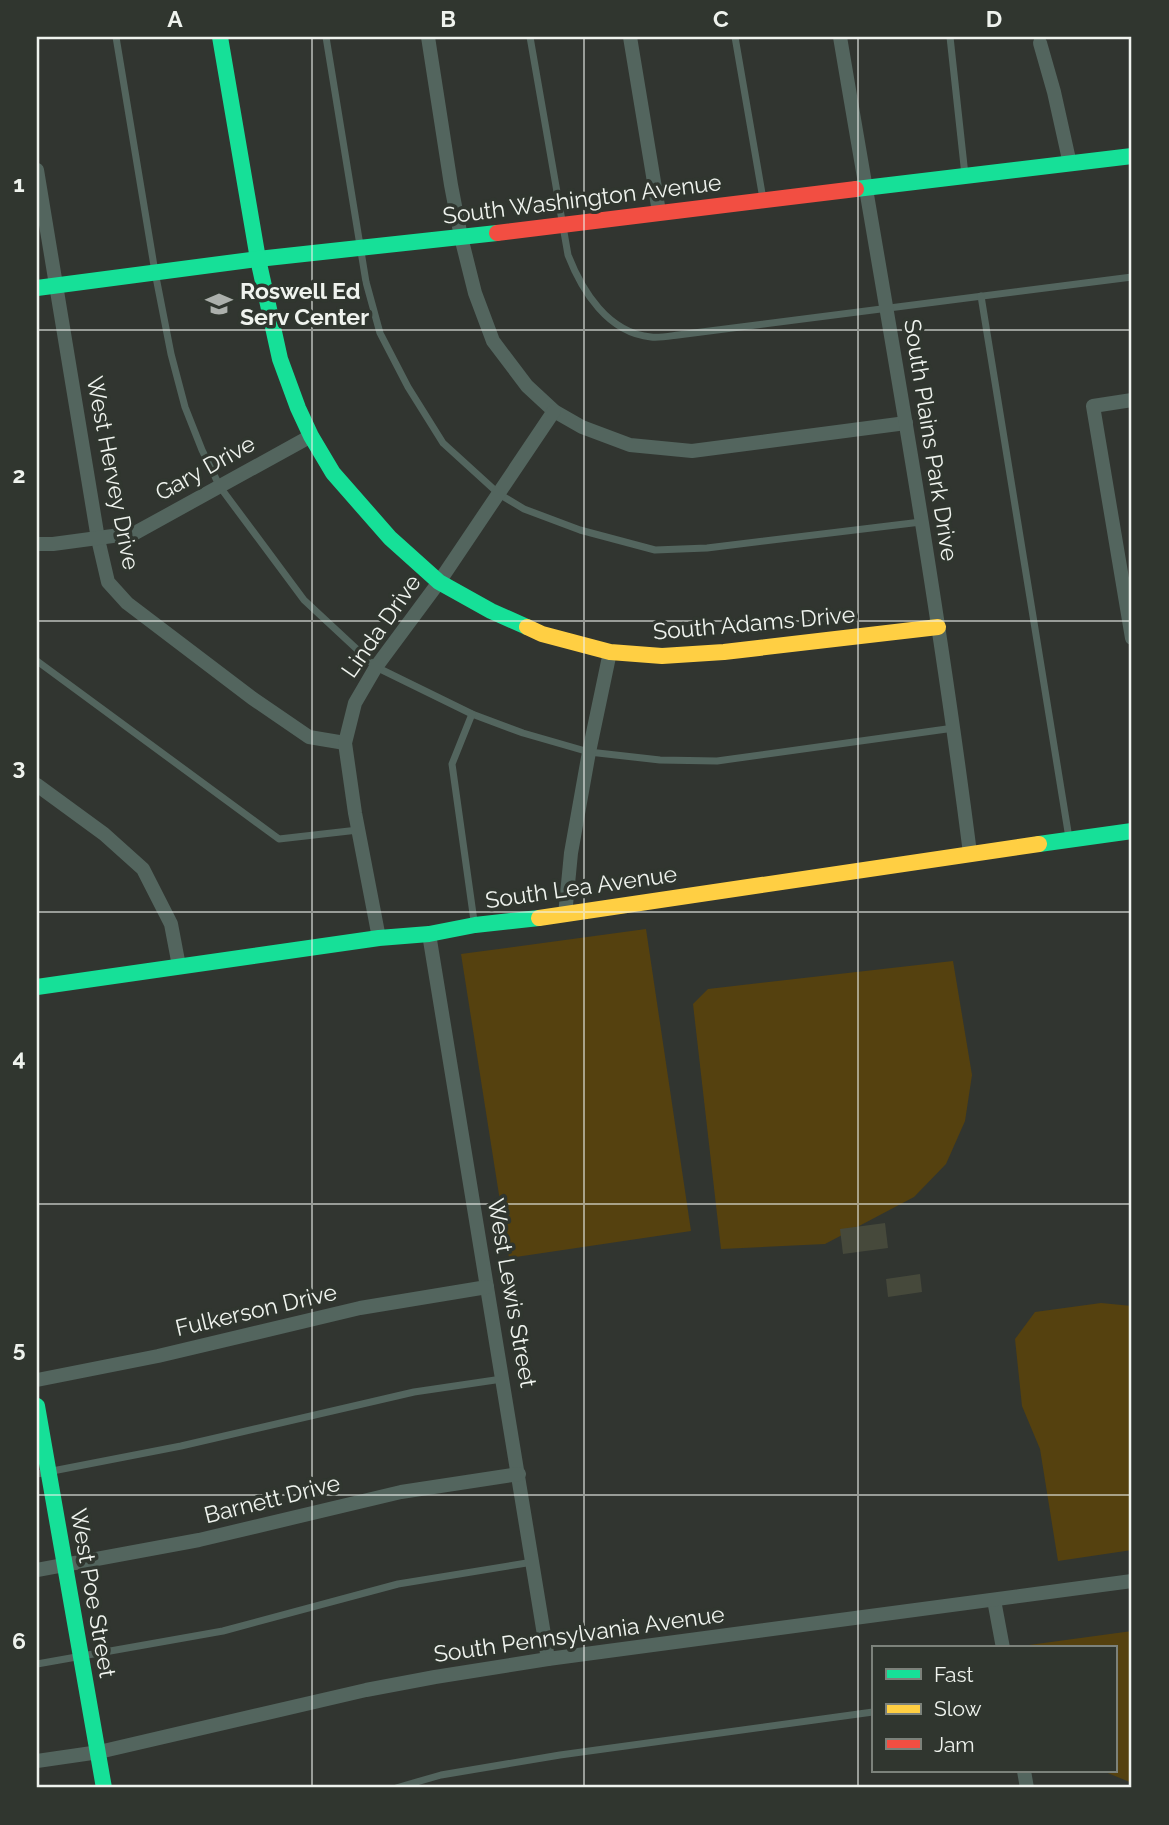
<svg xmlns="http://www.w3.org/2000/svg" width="1169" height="1825" font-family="Raleway,sans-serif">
<rect width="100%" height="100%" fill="#313530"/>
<g fill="#55410f">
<path d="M 646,929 L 691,1231 L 509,1258 L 461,954 Z"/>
<path d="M 953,961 L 972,1075 L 965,1121 L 946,1164 L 914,1197 L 825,1244 L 721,1249 L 693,1004 L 708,989 Z"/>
<path d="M 1101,1303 L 1132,1306 L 1132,1550 L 1058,1561 L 1040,1449 L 1022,1406 L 1015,1339 L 1035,1312 Z"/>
<path d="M 1132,1631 L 1132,1783 L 1103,1771 L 1115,1771 L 1115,1648 L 1030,1648 L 1029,1645 Z"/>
</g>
<g fill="#46493b">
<path d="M 885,1223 L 888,1248 L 843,1254 L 840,1229 Z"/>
<path d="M 920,1274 L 922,1292 L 888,1297 L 886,1279 Z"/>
</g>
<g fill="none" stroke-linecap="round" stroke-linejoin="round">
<g stroke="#53655e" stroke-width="7">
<path d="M 116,37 L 155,272 L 171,354 L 185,407 L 202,450 L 220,487 L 304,600 L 376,667 L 472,714 L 523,733 L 589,752 L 660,760 L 717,761 L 954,728"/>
<path d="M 326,37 L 366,282 L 380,333 L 408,387 L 443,443 L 499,494 L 524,509 L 580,530 L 655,550 L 707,548 L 921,522"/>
<path d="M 530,37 L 568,255 C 582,291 608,333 651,337 C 659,338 670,336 678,335 L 1132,277"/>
<path d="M 735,37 L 763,199"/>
<path d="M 950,37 L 965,175"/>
<path d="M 981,296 L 1069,838"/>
<path d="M 37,661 L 279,839 L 358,830"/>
<path d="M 472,714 L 452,764 L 474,921"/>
<path d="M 37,1474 L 181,1446 L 414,1392 L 502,1379"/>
<path d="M 37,1664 L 223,1631 L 398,1584 L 533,1562"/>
<path d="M 396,1788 L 441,1775 L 560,1755 L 873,1712"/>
</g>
<g stroke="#53655e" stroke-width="14">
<path d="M 428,37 L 451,185 L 461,237 L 475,293 L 493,341 L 527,386 L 554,411 L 582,427 L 630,445 L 692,451 L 906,423"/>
<path d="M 630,37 L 659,212"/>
<path d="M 840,37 C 886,308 935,579 970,853"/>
<path d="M 1040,43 L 1054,92 L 1070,164"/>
<path d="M 37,170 L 98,539 L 108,582 L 127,603 L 252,698 L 309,737 L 345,743"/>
<path d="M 1132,400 L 1093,406 L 1132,638"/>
<path d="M 37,544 L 53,544 L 135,533 L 311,436"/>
<path d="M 37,785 L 104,834 L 143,869 L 171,924 L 179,966"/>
<path d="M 565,915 L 571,853 L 589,752 L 610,652"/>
<path d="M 429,934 L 548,1659"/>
<path d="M 379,938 L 355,813 L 345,743 L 355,703 L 376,667 L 439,582 L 554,411"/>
<path d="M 37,1380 L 158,1356 L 360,1308 L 487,1287"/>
<path d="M 37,1570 L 199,1540 L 401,1492 L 519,1474"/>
<path d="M 994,1600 L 1003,1648"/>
<path d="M 37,1761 L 99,1752 L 366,1690 L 435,1677 L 548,1659 L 1132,1581"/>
<path d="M 1024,1771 L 1027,1788"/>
</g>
<g stroke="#16e098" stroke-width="16">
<path d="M 220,37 L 258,259 L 280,359 L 298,408 L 311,436 L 333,473 L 390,538 L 439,582 L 491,611 L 527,627"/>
<path d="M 856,189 L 1132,156"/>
<path d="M 37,288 L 258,259 L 497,233"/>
<path d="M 1039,844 L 1132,831"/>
<path d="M 37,987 L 379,938 L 429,934 L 475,925 L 539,918"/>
<path d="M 37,1406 L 104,1788"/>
</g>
<g stroke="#ffcf43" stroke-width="16">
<path d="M 527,627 L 542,634 L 610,652 L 662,656 L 724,652 L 938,627"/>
<path d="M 539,918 L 1039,844"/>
</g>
<path stroke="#f24e42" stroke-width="16" d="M 497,233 L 856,189"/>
</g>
<path fill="none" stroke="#eff3ee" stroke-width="2" stroke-opacity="0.55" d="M 312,37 L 312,1788M 584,37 L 584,1788M 858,37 L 858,1788M 37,330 L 1132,330M 37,621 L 1132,621M 37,912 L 1132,912M 37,1204 L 1132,1204M 37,1495 L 1132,1495"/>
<defs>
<g id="school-bare" transform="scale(2.1)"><path d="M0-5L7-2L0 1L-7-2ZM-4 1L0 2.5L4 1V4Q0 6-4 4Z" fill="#acb0ac" stroke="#30362f" stroke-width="2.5" paint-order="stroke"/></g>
</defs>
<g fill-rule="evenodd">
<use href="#school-bare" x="219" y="304"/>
</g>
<g text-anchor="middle" stroke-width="7" stroke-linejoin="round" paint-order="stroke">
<g font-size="23" fill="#eff3ee" stroke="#30362f">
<text transform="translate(582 199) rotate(-7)" y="8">South Washington Avenue</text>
<text transform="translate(931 440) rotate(81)" y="8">South Plains Park Drive</text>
<text transform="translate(205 468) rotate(-29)" y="8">Gary Drive</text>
<text transform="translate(113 473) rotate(79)" y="8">West Hervey Drive</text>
<text transform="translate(754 623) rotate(-5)" y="8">South Adams Drive</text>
<text transform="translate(381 626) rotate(-55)" y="8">Linda Drive</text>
<text transform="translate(581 887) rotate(-8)" y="8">South Lea Avenue</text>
<text transform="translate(512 1293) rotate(80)" y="8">West Lewis Street</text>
<text transform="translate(256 1310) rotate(-13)" y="8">Fulkerson Drive</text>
<text transform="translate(272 1499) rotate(-14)" y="8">Barnett Drive</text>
<text transform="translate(93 1593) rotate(80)" y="8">West Poe Street</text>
<text transform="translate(579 1634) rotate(-8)" y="8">South Pennsylvania Avenue</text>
</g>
<g font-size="23" font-weight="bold" fill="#eff3ee" stroke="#30362f" text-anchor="start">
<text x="240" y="299">Roswell Ed<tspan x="240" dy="26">Serv Center</tspan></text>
</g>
</g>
<rect width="1169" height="1825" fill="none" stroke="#30362f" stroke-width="77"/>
<rect x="872" y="1646" width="245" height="126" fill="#30362f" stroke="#7c827b" stroke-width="2"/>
<rect x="886" y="1669" width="35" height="10" fill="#16e098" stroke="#7c827b" stroke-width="2"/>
<text x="934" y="1682" font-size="21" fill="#eff3ee">Fast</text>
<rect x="886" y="1704" width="35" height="10" fill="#ffcf43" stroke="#7c827b" stroke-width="2"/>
<text x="934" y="1716" font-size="21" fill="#eff3ee">Slow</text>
<rect x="886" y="1739" width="35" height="10" fill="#f24e42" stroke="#7c827b" stroke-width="2"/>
<text x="934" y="1752" font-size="21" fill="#eff3ee">Jam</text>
<rect x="38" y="38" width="1092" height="1748" fill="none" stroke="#eff3ee" stroke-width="2.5"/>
<g font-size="23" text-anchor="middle" font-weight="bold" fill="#eff3ee">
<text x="175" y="27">A</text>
<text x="448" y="27">B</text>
<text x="721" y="27">C</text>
<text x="994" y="27">D</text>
<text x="19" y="192">1</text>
<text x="19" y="483">2</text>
<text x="19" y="775">3</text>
<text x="19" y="1066">4</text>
<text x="19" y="1357">5</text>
<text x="19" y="1649">6</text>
</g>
</svg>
